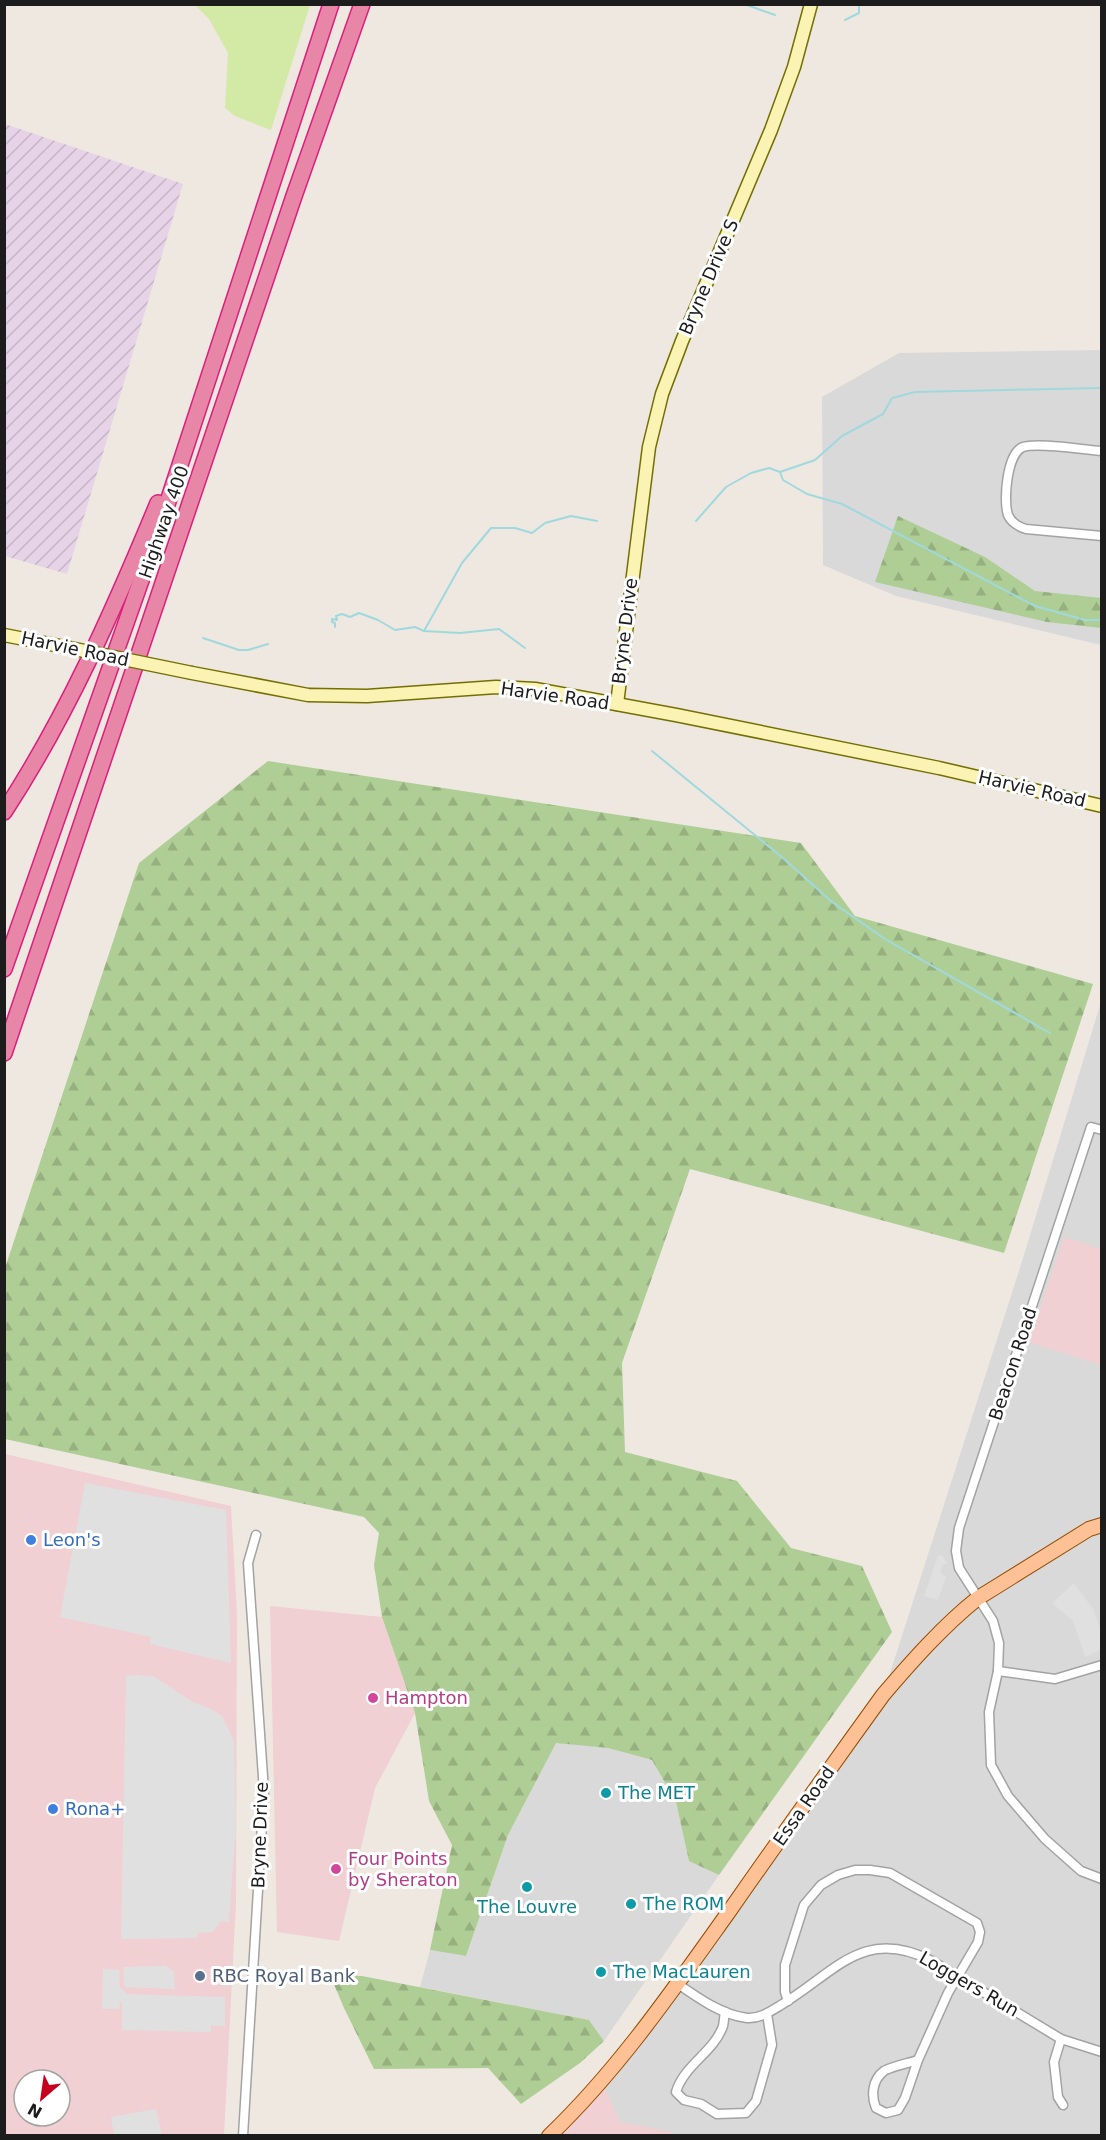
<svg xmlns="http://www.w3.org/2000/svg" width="1106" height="2140" font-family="'DejaVu Sans',sans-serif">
<defs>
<pattern id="industrial-furrows" width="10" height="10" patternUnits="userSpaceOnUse" patternTransform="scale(1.5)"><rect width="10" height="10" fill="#e7d3e7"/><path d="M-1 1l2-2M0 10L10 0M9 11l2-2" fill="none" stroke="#c6b5c6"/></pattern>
<pattern id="forest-firs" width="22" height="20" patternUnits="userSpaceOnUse" patternTransform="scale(1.5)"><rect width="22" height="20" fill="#afce95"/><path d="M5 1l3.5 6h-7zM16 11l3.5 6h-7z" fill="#96b080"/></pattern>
</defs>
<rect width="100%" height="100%" fill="#eee8e1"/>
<g fill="#dad9d9">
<path d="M 1101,350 L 1101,645 L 896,596 L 823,565 L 822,397 L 899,353 Z"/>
<path d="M 1101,1002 L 1101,2135 L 549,2136 L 632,2043 L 883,1695 L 1024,1255 Z"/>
<path d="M 556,1742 L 608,1748 L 652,1760 L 676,1802 L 689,1860 L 719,1875 L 604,2041 L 589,2020 L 420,1987 L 430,1950 L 466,1956 L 508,1835 Z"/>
</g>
<g fill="#f0d0d3" fill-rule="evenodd">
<path d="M 1064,1237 L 1101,1249 L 1101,1365 L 1029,1342 Z"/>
<path d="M 5,1454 L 231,1506 L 237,1614 L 236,1903 L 224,2135 L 5,2136 ZM 24,2080 L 60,2080 L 60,2116 L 24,2116 Z"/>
<path d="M 270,1606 L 382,1617 L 415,1713 L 375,1788 L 339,1941 L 277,1932 Z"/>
<path d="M 601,2080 L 620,2122 L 672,2132 L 674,2135 L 549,2136 Z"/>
</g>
<path fill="url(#industrial-furrows)" d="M 5,124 L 183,184 L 67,574 L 5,556 Z"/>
<path fill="#d2eaa5" d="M 195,5 L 310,5 L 271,130 L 235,116 L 225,108 L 228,53 L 209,19 Z"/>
<g fill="url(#forest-firs)">
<path d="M 898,516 L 985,557 L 1035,591 L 1101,598 L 1101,628 L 1047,622 L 875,582 Z"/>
<path d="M 268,761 L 801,843 L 855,916 L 1093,984 L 1004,1253 L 690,1169 L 622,1363 L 625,1452 L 737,1481 L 791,1548 L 862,1566 L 892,1632 L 719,1875 L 689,1861 L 676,1802 L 652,1760 L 608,1748 L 556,1743 L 508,1835 L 466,1956 L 430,1950 L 452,1845 L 429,1801 L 415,1713 L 382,1617 L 374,1565 L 379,1533 L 364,1517 L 5,1439 L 5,1268 L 139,863 Z"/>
<path d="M 330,1975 L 362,1976 L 589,2020 L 604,2041 L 580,2063 L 521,2104 L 488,2068 L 374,2069 L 344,2008 Z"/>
</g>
<g fill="#e0e0e0">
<path d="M 85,1483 L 226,1510 L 231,1663 L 150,1644 L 151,1637 L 60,1617 Z"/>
<path d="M 942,1555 L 947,1563 L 943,1565 L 940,1573 L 946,1576 L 938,1600 L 924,1596 L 938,1556 Z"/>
<path d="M 1074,1583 L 1093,1609 L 1101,1631 L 1101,1650 L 1085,1657 L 1073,1621 L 1052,1603 Z"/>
<path d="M 138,1675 L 153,1676 L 193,1702 L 211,1709 L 222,1716 L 234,1741 L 236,1826 L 229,1922 L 221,1921 L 213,1932 L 198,1933 L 197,1938 L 121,1939 L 126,1676 Z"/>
<path d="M 166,1966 L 174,1972 L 175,1989 L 124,1987 L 123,1967 Z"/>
<path d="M 103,1969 L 119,1970 L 120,1987 L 127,1994 L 225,1997 L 225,2026 L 211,2026 L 211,2032 L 122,2030 L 122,2002 L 120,2002 L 119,2009 L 102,2009 Z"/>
<path d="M 156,2109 L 162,2135 L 114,2135 L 111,2117 Z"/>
</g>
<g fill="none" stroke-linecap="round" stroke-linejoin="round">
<g stroke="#a0d9dd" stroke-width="2">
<path d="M 744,4 L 775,15"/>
<path d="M 845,20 L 859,13 L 859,4"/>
<path d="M 780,472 L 783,480 L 807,494 L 842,504 L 1035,606 L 1085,620 L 1102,620"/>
<path d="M 696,521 L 726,487 L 751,473 L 769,468 L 780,472 L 815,460 L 842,436 L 883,414 L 892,398 L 915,392 L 1102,388"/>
<path d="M 335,627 L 335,623 L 332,622 L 332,619 L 337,620 L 336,616 L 342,614 L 350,617 L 359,613 L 378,620 L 395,630 L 415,627 L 424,631 L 460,633 L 499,629 L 525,648"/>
<path d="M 424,631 L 462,563 L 491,528 L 515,528 L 532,533 L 545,523 L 571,516 L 597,521"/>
<path d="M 203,638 L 239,650 L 248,650 L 268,644"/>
<path d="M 652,751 L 783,858 L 832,902 L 885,939 L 1050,1033"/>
</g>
<g stroke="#a3a3a3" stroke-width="11">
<g id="street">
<path d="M 1102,451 C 1084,450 1038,442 1023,447 C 1007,453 1003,500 1008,515 C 1011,522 1019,527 1026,529 L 1102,536"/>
<path d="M 1102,1130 L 1091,1127 L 959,1528 L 956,1551 L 959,1568 L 993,1621 L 999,1643 L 998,1671 L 989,1712 L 991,1765 L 1008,1796 L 1045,1839 L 1081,1871 L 1102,1879"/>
<path d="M 998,1671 L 1055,1679 L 1102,1665"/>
<path d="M 678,1984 C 698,1998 722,2015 747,2018 C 760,2019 771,2011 781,2005 C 836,1972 863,1926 932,1961 L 1061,2039 L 1102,2052"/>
<path d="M 788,2001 L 785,1992 L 785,1965 L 804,1905 L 821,1885 L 838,1875 L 855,1870 L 870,1870 L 890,1873 L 977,1923 L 980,1932 L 978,1942 L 948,1993 L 918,2060 L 905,2098 L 898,2110 L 886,2113 L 876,2108 C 871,2096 872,2080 884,2071 C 890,2067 909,2063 918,2060"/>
<path d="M 725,2012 C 724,2016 724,2022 723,2026 C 714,2052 684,2065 676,2092 L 684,2100 L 701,2104 L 717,2114 L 746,2113 L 756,2101 L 772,2045 L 767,2014"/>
<path d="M 1061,2039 L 1054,2062 L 1058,2097 L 1063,2105"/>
<path d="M 243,2136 L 264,1791 L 248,1563 L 256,1535"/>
</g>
</g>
<g stroke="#746f02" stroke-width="15">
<g id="secondary">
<path d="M 4,635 L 65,647"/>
<path d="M 192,673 L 308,695 L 367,696 L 496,687 L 535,689 L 676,715 L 939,768 L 1102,806"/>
<path d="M 617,704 L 649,447 L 662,394 L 682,341 L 771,130 L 794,67 L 811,4"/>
</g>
</g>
<g stroke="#944c00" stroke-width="16">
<path id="primary" d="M 549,2136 C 618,2070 673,1990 728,1913 C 779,1840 831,1767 883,1695 C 912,1661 943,1626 978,1598 L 1089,1529 L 1102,1525"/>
</g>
<g stroke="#db1f7c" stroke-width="18">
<g id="highway">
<path d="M 4,812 C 67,716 114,609 158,503"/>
<path d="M 4,969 L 157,535 L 331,4"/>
<path d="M 4,1053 L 294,196 L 362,4"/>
</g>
</g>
<use href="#street" stroke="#fff" stroke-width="8"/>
<use href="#secondary" stroke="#fbf3b3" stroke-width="12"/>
<use href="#primary" stroke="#fec196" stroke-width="14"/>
<use href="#highway" stroke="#e886a7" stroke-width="15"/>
<g stroke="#746f02" stroke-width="15" stroke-linecap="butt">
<path id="secondary-bridge" d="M 65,647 L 192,673"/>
</g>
<use href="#secondary-bridge" stroke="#fbf3b3" stroke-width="12"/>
</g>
<g fill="#3f7fe0" stroke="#fff" stroke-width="2">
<circle cx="31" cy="1540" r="6"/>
<circle cx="53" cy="1809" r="6"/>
</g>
<g fill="#d1479c" stroke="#fff" stroke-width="2">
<circle cx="373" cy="1698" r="6"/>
<circle cx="336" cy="1869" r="6"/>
</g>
<g fill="#0f9aa8" stroke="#fff" stroke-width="2">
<circle cx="606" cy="1793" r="6"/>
<circle cx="527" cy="1887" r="6"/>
<circle cx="631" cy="1904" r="6"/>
<circle cx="601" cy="1972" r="6"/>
</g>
<circle fill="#5c6f8a" stroke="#fff" stroke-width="2" cx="200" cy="1976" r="6"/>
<g text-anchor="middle" stroke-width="6" stroke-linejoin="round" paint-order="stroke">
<g font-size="18" fill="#1c1c1c" stroke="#fff">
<text transform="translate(709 277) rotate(-67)" y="6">Bryne Drive S</text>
<text transform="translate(164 522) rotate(-71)" y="6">Highway 400</text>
<text transform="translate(625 631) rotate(-83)" y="6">Bryne Drive</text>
<text transform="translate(75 649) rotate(12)" y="6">Harvie Road</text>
<text transform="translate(555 696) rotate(8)" y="6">Harvie Road</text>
<text transform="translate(1032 789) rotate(13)" y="6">Harvie Road</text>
<text transform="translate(1013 1364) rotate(-72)" y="6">Beacon Road</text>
<text transform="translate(804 1806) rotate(-55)" y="6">Essa Road</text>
<text transform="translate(260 1835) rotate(-88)" y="6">Bryne Drive</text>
<text transform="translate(969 1984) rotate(30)" y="6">Loggers Run</text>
</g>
<g font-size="18" fill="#366cbe" stroke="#fff" text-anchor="start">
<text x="43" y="1546">Leon's</text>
<text x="65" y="1815">Rona+</text>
</g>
<g font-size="18" fill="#b23c85" stroke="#fff" text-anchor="start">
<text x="385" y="1704">Hampton</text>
<text x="348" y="1865">Four Points<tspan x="348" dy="21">by Sheraton</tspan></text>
</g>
<g font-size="18" fill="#0d838f" stroke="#fff" text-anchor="start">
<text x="618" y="1799">The MET</text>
<text x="643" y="1910">The ROM</text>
<text x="527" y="1913" text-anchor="middle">The Louvre</text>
<text x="613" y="1978">The MacLauren</text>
</g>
<g font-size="18" fill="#4e5e75" stroke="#fff" text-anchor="start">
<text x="212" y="1982">RBC Royal Bank</text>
</g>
</g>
<rect width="1106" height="2140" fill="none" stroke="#1c1c1c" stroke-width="12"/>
<g transform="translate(42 2098) rotate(209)"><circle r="28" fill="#ffffff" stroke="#a4a4a4" stroke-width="1.5"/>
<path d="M0-4.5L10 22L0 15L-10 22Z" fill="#c8001f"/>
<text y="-9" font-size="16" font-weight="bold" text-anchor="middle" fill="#1c1c1c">N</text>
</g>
</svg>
